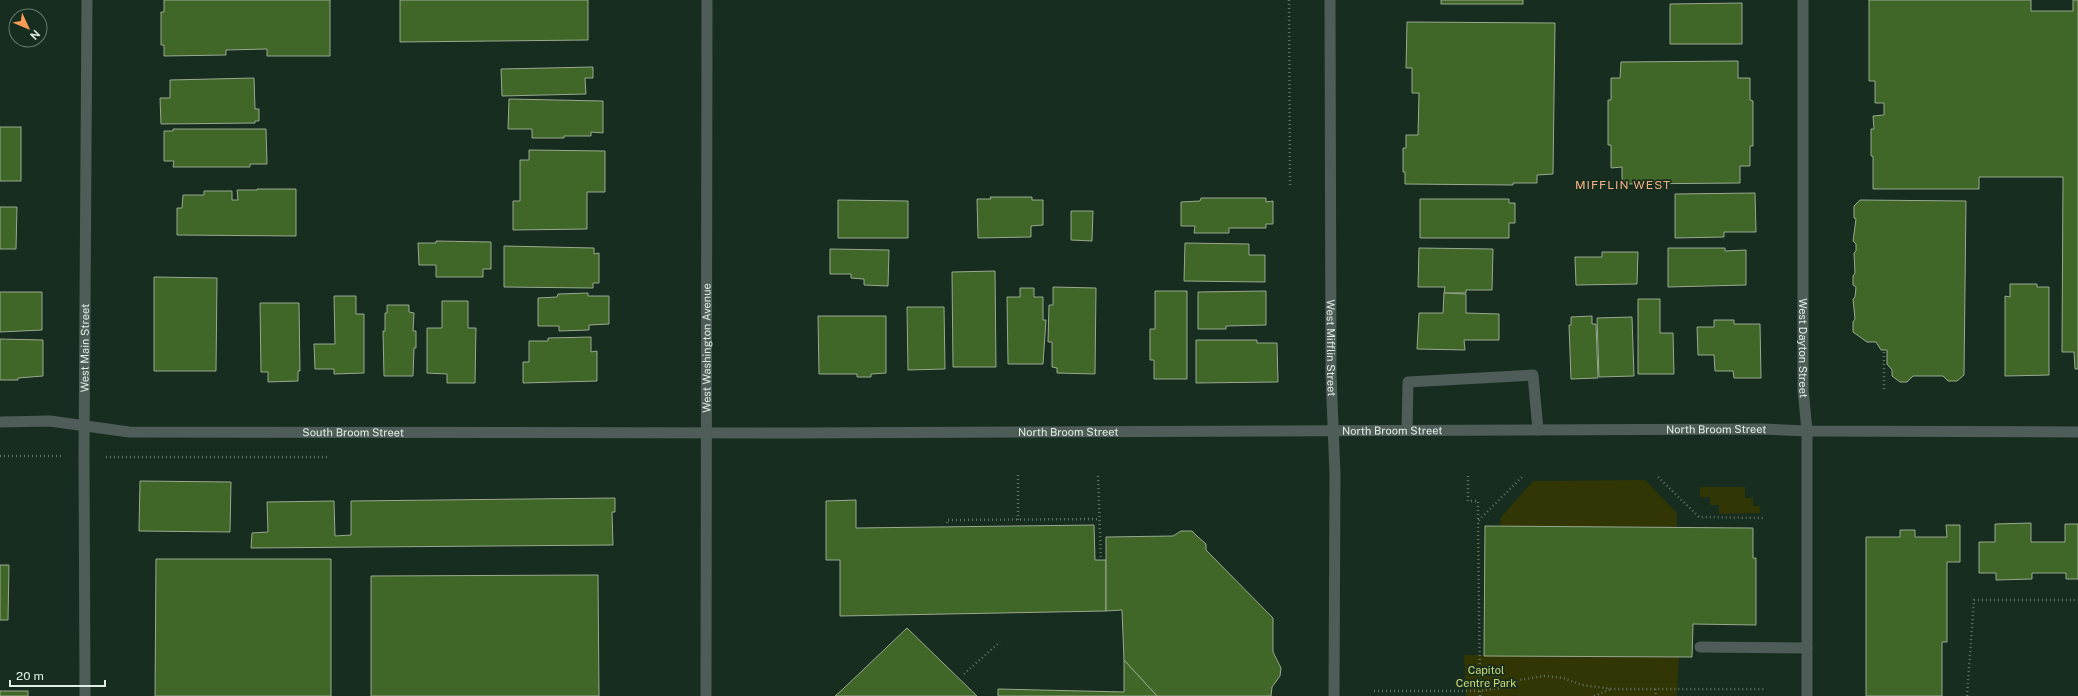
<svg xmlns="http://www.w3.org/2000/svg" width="2078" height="696" font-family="'Public Sans',sans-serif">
<rect width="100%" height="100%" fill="#172d1f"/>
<g fill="#323605">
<path d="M 1645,480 L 1677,513 L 1677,527 L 1500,526 L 1501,517 L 1503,515 L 1533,481 Z"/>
<path d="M 1700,487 L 1745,487 L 1745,498 L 1753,498 L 1753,506 L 1760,506 L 1760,513 L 1719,514 L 1719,505 L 1710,505 L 1710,497 L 1700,497 Z"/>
<path d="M 1464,655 L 1679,657 L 1677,696 L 1466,696 Z"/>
</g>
<g fill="#406628" stroke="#99a990">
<path d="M 164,0 L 330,0 L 330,56 L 267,56 L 267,49 L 226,50 L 226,55 L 164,56 L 164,45 L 161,45 L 161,12 L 164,12 Z"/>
<path d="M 400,0 L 588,0 L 588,40 L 400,42 Z"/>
<rect x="1441" y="0" width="82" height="4"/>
<path d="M 1869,0 L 2031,0 L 2031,11 L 2073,11 L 2073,0 L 2078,0 L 2078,369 L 2075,369 L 2074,352 L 2062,352 L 2063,177 L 1979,177 L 1979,189 L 1873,189 L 1873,156 L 1871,156 L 1871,129 L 1874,129 L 1873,116 L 1884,115 L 1884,103 L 1875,103 L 1875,81 L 1869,81 Z"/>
<path d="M 1742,3 L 1742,44 L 1670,44 L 1670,4 Z"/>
<path d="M 1407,22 L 1555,23 L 1553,174 L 1537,175 L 1537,183 L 1513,183 L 1513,185 L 1405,184 L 1405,172 L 1403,172 L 1403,148 L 1406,148 L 1406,135 L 1418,135 L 1419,93 L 1412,93 L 1412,68 L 1406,68 Z"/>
<path d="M 1738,61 L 1738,78 L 1750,78 L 1750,100 L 1753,101 L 1753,146 L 1750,146 L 1750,166 L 1740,166 L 1740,183 L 1622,184 L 1622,167 L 1611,168 L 1611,145 L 1608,145 L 1608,100 L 1611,100 L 1611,78 L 1620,78 L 1621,62 Z"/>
<path d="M 593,67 L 593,78 L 585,78 L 586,94 L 502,96 L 501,69 Z"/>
<path d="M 254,78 L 255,109 L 259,109 L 259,121 L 255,121 L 255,123 L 161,124 L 160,98 L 170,98 L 170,80 Z"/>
<path d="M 509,99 L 603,101 L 603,133 L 591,132 L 591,136 L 564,136 L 564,138 L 532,138 L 532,129 L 508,129 Z"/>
<rect x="0" y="127" width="21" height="54"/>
<path d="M 173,129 L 266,129 L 267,164 L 250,164 L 250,167 L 173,167 L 174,161 L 164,161 L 164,131 L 173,131 Z"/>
<path d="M 529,150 L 605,151 L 605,192 L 587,192 L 587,229 L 513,230 L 513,201 L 520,201 L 520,160 L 529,160 Z"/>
<path d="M 257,189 L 296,189 L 296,236 L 177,235 L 177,208 L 182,208 L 183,195 L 204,195 L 204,191 L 232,191 L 232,200 L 238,200 L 237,190 L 257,190 Z"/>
<path d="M 1755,193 L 1756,232 L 1724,232 L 1724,237 L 1675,238 L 1675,194 Z"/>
<path d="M 990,197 L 1032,197 L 1032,200 L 1043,200 L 1043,225 L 1031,226 L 1031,237 L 978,238 L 977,199 L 991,199 Z"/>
<path d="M 1201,198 L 1266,198 L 1266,202 L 1273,201 L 1273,224 L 1266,224 L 1266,228 L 1229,228 L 1229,233 L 1194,233 L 1195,226 L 1181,226 L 1181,202 L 1200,201 Z"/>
<path d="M 1420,199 L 1509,199 L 1509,203 L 1515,203 L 1515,223 L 1509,223 L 1509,238 L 1420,238 Z"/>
<path d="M 838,200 L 908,201 L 908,238 L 838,238 Z"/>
<path d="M 1860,200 L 1966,201 L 1964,375 L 1957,381 L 1948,381 L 1943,376 L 1913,376 L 1907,382 L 1900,382 L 1892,376 L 1892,370 L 1887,364 L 1887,350 L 1881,350 L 1876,342 L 1867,342 L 1853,332 L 1853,322 L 1855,319 L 1853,299 L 1855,297 L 1856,287 L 1853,285 L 1853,276 L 1855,273 L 1854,253 L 1856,251 L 1856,244 L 1853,241 L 1856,219 L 1854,218 L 1854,206 Z"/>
<path d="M 0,207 L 17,207 L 16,249 L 0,249 Z"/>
<path d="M 1071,211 L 1093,211 L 1092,241 L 1071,240 Z"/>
<path d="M 436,241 L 491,242 L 491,269 L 483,269 L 483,277 L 436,277 L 436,265 L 419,265 L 418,243 L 436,243 Z"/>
<path d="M 1185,243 L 1249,244 L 1249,255 L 1265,255 L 1265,282 L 1184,281 Z"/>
<path d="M 504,246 L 594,248 L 594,254 L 599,253 L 599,283 L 593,283 L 593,288 L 504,287 Z"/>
<path d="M 1419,248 L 1493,249 L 1492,290 L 1466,290 L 1466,293 L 1444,293 L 1445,287 L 1418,287 Z"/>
<path d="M 1668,248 L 1725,248 L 1725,251 L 1746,250 L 1746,285 L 1668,287 Z"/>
<path d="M 830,249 L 889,250 L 888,286 L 864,285 L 864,279 L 851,278 L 851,274 L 830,274 Z"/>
<path d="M 1602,252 L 1638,252 L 1637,284 L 1576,285 L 1575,257 L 1602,257 Z"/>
<path d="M 995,271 L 996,367 L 953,367 L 952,272 Z"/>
<path d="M 154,277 L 217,278 L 216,371 L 154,371 Z"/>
<path d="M 2010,284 L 2037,284 L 2037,287 L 2049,287 L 2049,375 L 2005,376 L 2005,296 L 2010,297 Z"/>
<path d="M 1053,287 L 1096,288 L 1095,374 L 1057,373 L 1057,368 L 1052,367 L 1052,342 L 1048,342 L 1049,305 L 1053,305 Z"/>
<path d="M 1020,288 L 1034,288 L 1034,297 L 1043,297 L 1043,320 L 1046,320 L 1043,364 L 1008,364 L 1007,297 L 1020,297 Z"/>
<path d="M 1155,291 L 1187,291 L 1187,379 L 1154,379 L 1154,360 L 1150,360 L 1150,329 L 1155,329 Z"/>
<path d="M 1266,291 L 1266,325 L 1226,326 L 1226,329 L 1198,329 L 1198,292 Z"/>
<path d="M 0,292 L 42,292 L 42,330 L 0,332 Z"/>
<path d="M 588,293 L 588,296 L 609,296 L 609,324 L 589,325 L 589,330 L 559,331 L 559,326 L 538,326 L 538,298 L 557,297 L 558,294 Z"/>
<path d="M 1444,293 L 1466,294 L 1466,313 L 1499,314 L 1499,340 L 1464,340 L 1465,350 L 1417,349 L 1419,313 L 1443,313 Z"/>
<path d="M 334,296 L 356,296 L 356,314 L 364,314 L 364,373 L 334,374 L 334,369 L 315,369 L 314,344 L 335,344 Z"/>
<path d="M 1638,299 L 1660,299 L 1660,333 L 1673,333 L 1674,374 L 1638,374 Z"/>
<path d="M 442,301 L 468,301 L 468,328 L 476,328 L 475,383 L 447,383 L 447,374 L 427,373 L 427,328 L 442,328 Z"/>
<path d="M 260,303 L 299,303 L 300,371 L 298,371 L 298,381 L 268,382 L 268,372 L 261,372 Z"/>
<path d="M 387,305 L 409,305 L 409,312 L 414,313 L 413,331 L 416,331 L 416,348 L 414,348 L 413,376 L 384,376 L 383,331 L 385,331 L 385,313 L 387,313 Z"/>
<path d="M 907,307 L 944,307 L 945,369 L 908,370 Z"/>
<path d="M 818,316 L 886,316 L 886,373 L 871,374 L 871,377 L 857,377 L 857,374 L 819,374 Z"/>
<path d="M 1592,316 L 1592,324 L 1596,324 L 1598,378 L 1571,379 L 1569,325 L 1571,325 L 1571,317 Z"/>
<path d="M 1632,317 L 1634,376 L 1599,377 L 1597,318 Z"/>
<path d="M 1714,320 L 1734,320 L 1734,324 L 1760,324 L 1761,378 L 1734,378 L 1733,371 L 1715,371 L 1714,355 L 1698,355 L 1697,327 L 1714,327 Z"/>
<path d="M 591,337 L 591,352 L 597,351 L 597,381 L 523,383 L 523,362 L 529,362 L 529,341 L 548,341 L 548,338 Z"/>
<path d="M 0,339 L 43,340 L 43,376 L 18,378 L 18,380 L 0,380 Z"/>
<path d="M 1196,340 L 1257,340 L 1257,343 L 1277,343 L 1278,382 L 1196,383 Z"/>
<path d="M 140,481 L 231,482 L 230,532 L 139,531 Z"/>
<path d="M 615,498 L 615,512 L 612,512 L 613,545 L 251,548 L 252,533 L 268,532 L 267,502 L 334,501 L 335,536 L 351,535 L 351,501 Z"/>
<path d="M 856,500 L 856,528 L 1094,525 L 1095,560 L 1106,560 L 1106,611 L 840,616 L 840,560 L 826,560 L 826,501 Z"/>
<path d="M 2031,523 L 2031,542 L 2065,542 L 2065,524 L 2078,524 L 2078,579 L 2066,579 L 2066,573 L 2032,573 L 2032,579 L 1996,580 L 1996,573 L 1979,573 L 1979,542 L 1995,542 L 1995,524 Z"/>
<path d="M 1946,525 L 1960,525 L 1960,562 L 1947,562 L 1947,642 L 1942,642 L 1942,696 L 1866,696 L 1866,537 L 1900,537 L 1900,530 L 1915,530 L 1915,537 L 1947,537 Z"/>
<path d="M 1485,526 L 1753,528 L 1753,558 L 1756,558 L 1756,625 L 1693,624 L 1692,657 L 1484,656 Z"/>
<path d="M 1181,531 L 1192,531 L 1198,537 L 1206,544 L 1206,550 L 1273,618 L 1273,652 L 1281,668 L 1280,676 L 1272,687 L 1271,696 L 1157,696 L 1124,660 L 1122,610 L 1106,611 L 1106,537 L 1173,536 Z"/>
<path d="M 156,559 L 331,559 L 331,696 L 155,696 Z"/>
<path d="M 0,565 L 9,565 L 8,620 L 0,620 Z"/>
<path d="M 598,575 L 599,696 L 371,696 L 371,576 Z"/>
<path d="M 907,628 L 977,696 L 835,696 L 843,689 Z"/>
<path d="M 1124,660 L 1157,696 L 998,696 L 998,689 L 1124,692 Z"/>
<rect x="0" y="691" width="28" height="5"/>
</g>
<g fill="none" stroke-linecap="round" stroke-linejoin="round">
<g stroke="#5f7266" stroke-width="2.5" stroke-dasharray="1 3" stroke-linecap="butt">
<path d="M 1289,0 L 1290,185"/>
<path d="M 1884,389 L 1884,350"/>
<path d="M 0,456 L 61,456"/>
<path d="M 106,457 L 329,457"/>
<path d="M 1098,476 L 1101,560"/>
<path d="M 1468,476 L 1468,501 L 1478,501 L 1478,521"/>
<path d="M 1658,477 L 1699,517 L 1763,518"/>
<path d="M 1018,520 L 1018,475"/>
<path d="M 947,527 L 947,520 L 1100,519"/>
<path d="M 964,674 L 1000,642"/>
<path d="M 1655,689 L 1656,696"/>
<path d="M 1374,691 L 1480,691 L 1499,688 L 1520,680 L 1544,676 L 1563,678 L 1582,685 L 1612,689 L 1764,689"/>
<path d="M 1480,696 L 1478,521 L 1524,475"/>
<path d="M 1594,696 L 1611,689"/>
<path d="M 1967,696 L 1974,600 L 2078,600"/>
</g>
<g stroke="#4f5d59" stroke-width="11">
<path d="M 1407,430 L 1408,382 L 1533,375 L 1538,430"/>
<path d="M 1700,647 L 1807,648"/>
</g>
<g stroke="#4f5d59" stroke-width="11">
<path id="s1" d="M 1330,0 L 1331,374 L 1335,475 L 1334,696"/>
<path d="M 1807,431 L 1807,696"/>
<path id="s2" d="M 85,696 L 84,457 L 87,0"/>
</g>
<g stroke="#4f5d59" stroke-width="11">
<path id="s3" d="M 1803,0 L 1803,389 L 1807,431"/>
<path id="s4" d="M 0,422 L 50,421 L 129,432 L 800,433 L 1763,429 L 1807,431 L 2078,432"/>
<path id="s5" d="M 706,696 L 707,0"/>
</g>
</g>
<g text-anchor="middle" stroke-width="3.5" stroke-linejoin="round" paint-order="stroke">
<g font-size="11" fill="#dfede3" stroke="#172d1f">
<text dy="4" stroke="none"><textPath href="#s2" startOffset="348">West Main Street</textPath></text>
<text dy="4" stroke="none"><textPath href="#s5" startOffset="348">West Washington Avenue</textPath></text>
<text dy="4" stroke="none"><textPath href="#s1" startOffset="348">West Mifflin Street</textPath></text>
<text dy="4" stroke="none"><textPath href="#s3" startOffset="348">West Dayton Street</textPath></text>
<text dy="4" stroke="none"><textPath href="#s4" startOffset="1717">North Broom Street</textPath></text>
<text dy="4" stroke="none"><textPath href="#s4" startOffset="1069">North Broom Street</textPath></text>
<text dy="4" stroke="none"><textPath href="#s4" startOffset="1393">North Broom Street</textPath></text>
<text dy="4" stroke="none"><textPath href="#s4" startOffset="354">South Broom Street</textPath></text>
</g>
<g font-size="11" fill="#d2de75" stroke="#172d1f">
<text x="1486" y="674">Capitol<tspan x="1486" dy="13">Centre Park</tspan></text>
</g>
<g font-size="12" letter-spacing="1" fill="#f5b184" stroke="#172d1f">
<text x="1623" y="189">MIFFLIN WEST</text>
</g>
</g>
<g transform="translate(28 28) rotate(134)"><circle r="19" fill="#172d1f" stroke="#677a6d"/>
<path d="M0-3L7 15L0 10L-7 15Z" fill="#fd9c56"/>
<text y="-6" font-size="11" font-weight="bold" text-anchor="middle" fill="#dfede3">N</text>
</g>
<path d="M10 680v6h95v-6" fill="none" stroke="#dfede3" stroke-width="2"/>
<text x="16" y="680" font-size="12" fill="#dfede3" stroke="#172d1f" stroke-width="3" paint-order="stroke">20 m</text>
</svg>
